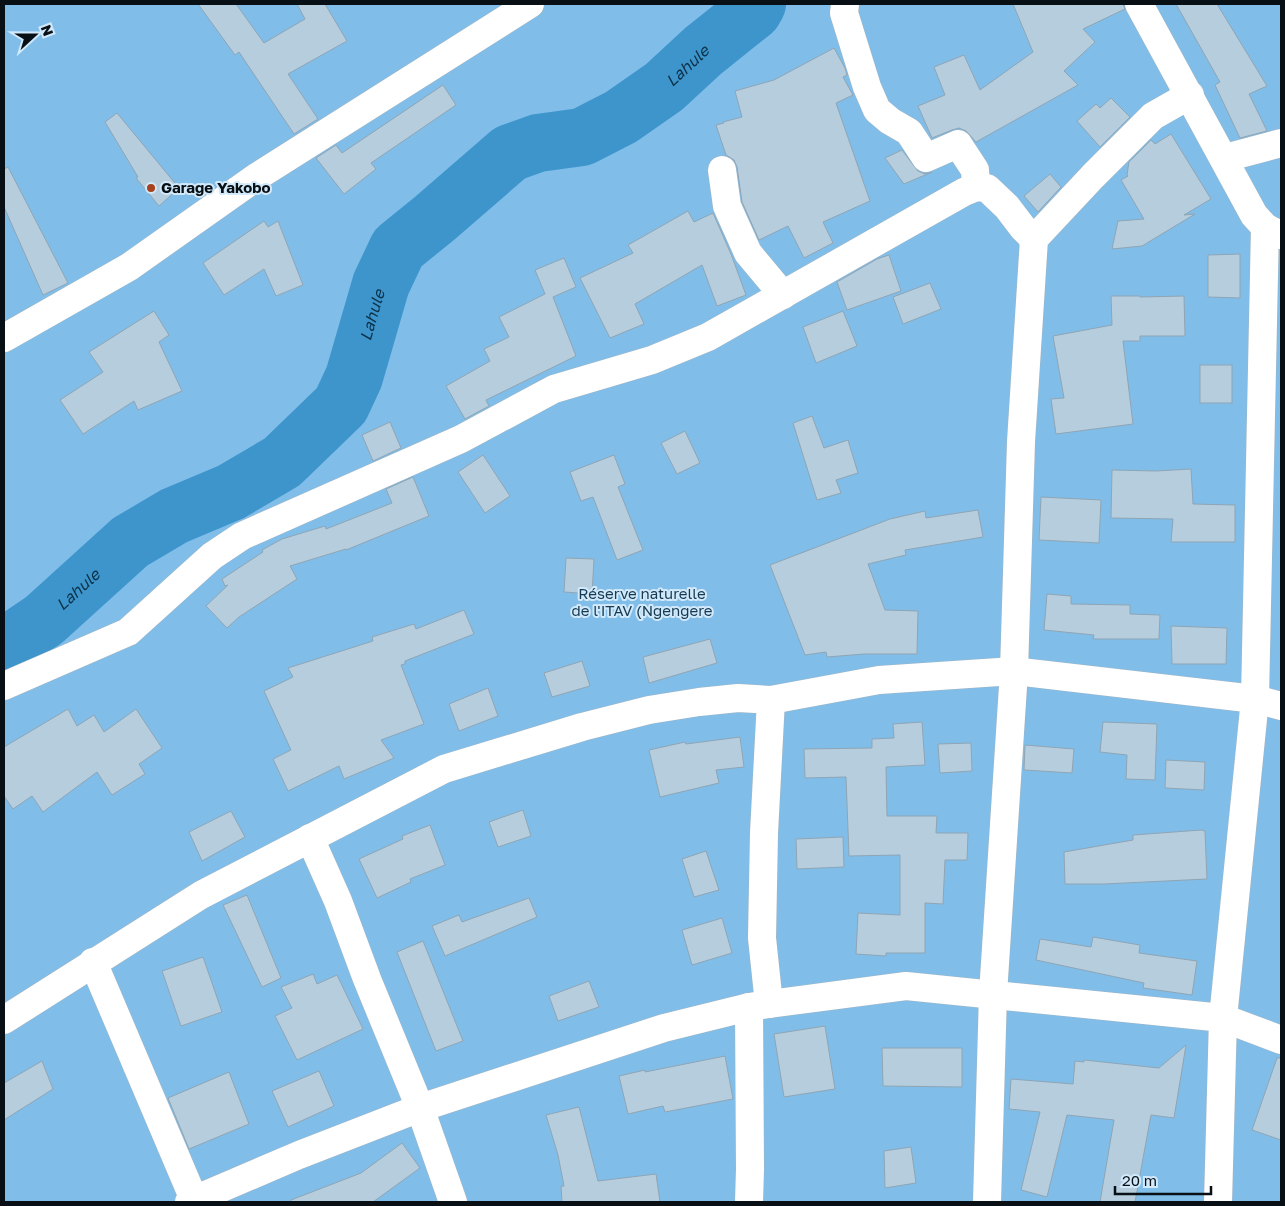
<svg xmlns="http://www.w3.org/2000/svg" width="1285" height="1206" font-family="'Golos Text',sans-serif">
<rect width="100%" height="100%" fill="#d1e9fa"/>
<rect fill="#80bee9" x="4" y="4" width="1277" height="1198"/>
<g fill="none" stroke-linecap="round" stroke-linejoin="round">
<path stroke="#3d95cc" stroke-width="58" id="s1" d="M 4,647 L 44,620 L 130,542 L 174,516 L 231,492 L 282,462 L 341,405 L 354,377 L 381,284 L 398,248 L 435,218 L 510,153 L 538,143 L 582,137 L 621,117 L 664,87 L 703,51 L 753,11 L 757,4"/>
</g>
<g fill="#b6cdde" stroke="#8ea5b5">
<path d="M 198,4 L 236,4 L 264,43 L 305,19 L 297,4 L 325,4 L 347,41 L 288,74 L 318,119 L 294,134 L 239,52 L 235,55 Z"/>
<path d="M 1013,4 L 1123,4 L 1125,9 L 1083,29 L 1095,42 L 1064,71 L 1078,85 L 976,142 L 966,131 L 959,128 L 952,130 L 932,138 L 918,106 L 945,95 L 934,67 L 964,55 L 980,90 L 1033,52 Z"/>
<path d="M 1176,4 L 1217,4 L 1267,86 L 1249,94 L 1267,131 L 1240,138 L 1215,85 L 1220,82 Z"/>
<path d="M 834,48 L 845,68 L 847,75 L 843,77 L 853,95 L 836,103 L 870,201 L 823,222 L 833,243 L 804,258 L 788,226 L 759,240 L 742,202 L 737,167 L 734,160 L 726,155 L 716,125 L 724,123 L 723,122 L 742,117 L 735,91 L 774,80 Z"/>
<path d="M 443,85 L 456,105 L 371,163 L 376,169 L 344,194 L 316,158 L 336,145 L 342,153 Z"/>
<path d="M 1111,98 L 1130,117 L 1100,147 L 1077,121 L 1096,104 L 1100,108 Z"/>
<path d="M 117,113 L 179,188 L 159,206 L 136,178 L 138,177 L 105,122 Z"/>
<path d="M 1171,134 L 1211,199 L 1184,215 L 1195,214 L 1142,246 L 1112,249 L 1118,221 L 1144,219 L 1121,180 L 1128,176 L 1127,175 L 1129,162 L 1151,140 L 1155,144 Z"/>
<path d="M 902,150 L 918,171 L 925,174 L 932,172 L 904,184 L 885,158 Z"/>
<path d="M 8,167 L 68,283 L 43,295 L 4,207 L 4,169 Z"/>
<path d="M 1050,174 L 1061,187 L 1038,212 L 1024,196 Z"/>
<path d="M 688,211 L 694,222 L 713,213 L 731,254 L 746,295 L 717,306 L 702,265 L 635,304 L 644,324 L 610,338 L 580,278 L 633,253 L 628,245 Z"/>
<path d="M 264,221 L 268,227 L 278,221 L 303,285 L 276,296 L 264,269 L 224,295 L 203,263 Z"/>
<path d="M 1240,254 L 1240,298 L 1208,297 L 1208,255 Z"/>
<path d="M 889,255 L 901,291 L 847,310 L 837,282 L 877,259 Z"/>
<path d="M 564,258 L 576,287 L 553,297 L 576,356 L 486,400 L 489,406 L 465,419 L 446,386 L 490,361 L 484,349 L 509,337 L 499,317 L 545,294 L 535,270 Z"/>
<path d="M 930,283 L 941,309 L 903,324 L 893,297 Z"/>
<path d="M 1111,296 L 1140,296 L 1140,297 L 1184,296 L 1185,336 L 1140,336 L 1140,341 L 1123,341 L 1133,424 L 1056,434 L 1051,399 L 1064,398 L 1053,336 L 1112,325 Z"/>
<path d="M 154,311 L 169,335 L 159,342 L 182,391 L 138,410 L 134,401 L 83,434 L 60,400 L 103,372 L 89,352 Z"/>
<path d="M 843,311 L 857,346 L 816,363 L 803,327 Z"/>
<rect x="1200" y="365" width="32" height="38"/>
<path d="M 812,416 L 824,448 L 848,440 L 858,473 L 836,480 L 841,493 L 817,500 L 793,423 Z"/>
<path d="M 390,422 L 401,448 L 373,461 L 362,435 Z"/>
<path d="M 685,431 L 700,463 L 677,474 L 661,443 Z"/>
<path d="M 483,455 L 510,496 L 485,513 L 458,472 Z"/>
<path d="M 614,455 L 625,484 L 618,487 L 643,550 L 617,560 L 593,497 L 581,501 L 570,472 Z"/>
<path d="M 1191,469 L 1193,504 L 1235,505 L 1235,542 L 1171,542 L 1173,519 L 1111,518 L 1112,470 L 1156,471 Z"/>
<path d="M 413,477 L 429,516 L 346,550 L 346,549 L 290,566 L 297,579 L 239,617 L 227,628 L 206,606 L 228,585 L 225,586 L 222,579 L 263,552 L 262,550 L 282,539 L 325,526 L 326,529 L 392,503 L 386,489 Z"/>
<path d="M 1041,497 L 1101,500 L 1099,543 L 1039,540 Z"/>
<path d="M 978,510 L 983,537 L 905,550 L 906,555 L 868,564 L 885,610 L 918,611 L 917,654 L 864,654 L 827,657 L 826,652 L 805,655 L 770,565 L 890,519 L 925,511 L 926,518 Z"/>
<path d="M 566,558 L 594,559 L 592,594 L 564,592 Z"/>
<path d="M 1047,594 L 1071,596 L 1071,604 L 1130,605 L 1130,614 L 1160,615 L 1159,639 L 1093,639 L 1094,635 L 1044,630 Z"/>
<path d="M 464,610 L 474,634 L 405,661 L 405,664 L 401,665 L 424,724 L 381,740 L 394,758 L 344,779 L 339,766 L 288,791 L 273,759 L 291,750 L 264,691 L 293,677 L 288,668 L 373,641 L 372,637 L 414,624 L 416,629 Z"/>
<path d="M 1171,626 L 1227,628 L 1226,664 L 1172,664 Z"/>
<path d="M 710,639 L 717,663 L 649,683 L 643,657 Z"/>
<path d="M 582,661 L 590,686 L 552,697 L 544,673 Z"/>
<path d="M 488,688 L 498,716 L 459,731 L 449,704 Z"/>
<path d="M 68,709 L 77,726 L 94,715 L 104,732 L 136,709 L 162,748 L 139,764 L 145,774 L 112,795 L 97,772 L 43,812 L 32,796 L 13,809 L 4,796 L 4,747 Z"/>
<path d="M 922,722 L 925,765 L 886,767 L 887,816 L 937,816 L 936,833 L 968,833 L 967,860 L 945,860 L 943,904 L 925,903 L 925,953 L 886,953 L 886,956 L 856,954 L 858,913 L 900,915 L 900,855 L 849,856 L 846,777 L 805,778 L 804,749 L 872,748 L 872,739 L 894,738 L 893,724 Z"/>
<path d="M 1103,722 L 1157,724 L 1155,780 L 1126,779 L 1127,755 L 1100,752 Z"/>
<path d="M 740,737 L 744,767 L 716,770 L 719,783 L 660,797 L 649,750 L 685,742 L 686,744 Z"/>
<path d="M 971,743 L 972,771 L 940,773 L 938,744 Z"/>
<path d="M 1025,745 L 1074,749 L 1072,773 L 1024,770 Z"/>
<path d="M 1166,760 L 1205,762 L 1204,790 L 1165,788 Z"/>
<path d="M 523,810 L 531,836 L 498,847 L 489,822 Z"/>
<path d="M 231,811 L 245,837 L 202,861 L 189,832 Z"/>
<path d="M 430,825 L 445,865 L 410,879 L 411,882 L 377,898 L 359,859 L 403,839 L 402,836 Z"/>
<path d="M 1201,830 L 1205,831 L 1207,879 L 1104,884 L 1065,884 L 1064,852 L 1133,840 L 1133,835 Z"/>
<path d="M 843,837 L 844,867 L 797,869 L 796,839 Z"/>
<path d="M 706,851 L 719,890 L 694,897 L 682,859 Z"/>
<path d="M 247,895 L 281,978 L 262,987 L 223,905 Z"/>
<path d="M 529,898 L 537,917 L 445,956 L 432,926 L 459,915 L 462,922 Z"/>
<path d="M 722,918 L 732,953 L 692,965 L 682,930 Z"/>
<path d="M 1093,937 L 1140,945 L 1139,953 L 1197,961 L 1192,995 L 1143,988 L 1144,983 L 1036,960 L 1040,939 L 1091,947 Z"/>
<path d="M 423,941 L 463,1041 L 436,1051 L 397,952 Z"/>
<path d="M 203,957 L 222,1012 L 181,1026 L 162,971 Z"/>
<path d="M 313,974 L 317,984 L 337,975 L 363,1029 L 297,1060 L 275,1016 L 292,1008 L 281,987 Z"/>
<path d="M 589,981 L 599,1007 L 558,1021 L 549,996 Z"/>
<path d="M 825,1026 L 835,1089 L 784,1097 L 774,1034 Z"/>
<path d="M 1186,1045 L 1174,1118 L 1151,1115 L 1135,1202 L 1100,1202 L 1114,1120 L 1067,1115 L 1047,1197 L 1021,1190 L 1040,1112 L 1009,1109 L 1011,1079 L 1073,1084 L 1075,1061 L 1084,1062 L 1084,1060 L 1159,1068 Z"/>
<path d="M 882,1048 L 962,1048 L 962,1087 L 883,1086 Z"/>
<path d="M 725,1056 L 733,1099 L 665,1112 L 663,1106 L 628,1114 L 619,1076 L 645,1070 L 645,1072 Z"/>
<path d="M 1277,1058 L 1281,1058 L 1281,1140 L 1252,1130 Z"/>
<path d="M 42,1061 L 53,1089 L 4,1120 L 4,1083 Z"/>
<path d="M 319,1071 L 334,1106 L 288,1127 L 272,1091 Z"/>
<path d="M 229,1072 L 249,1124 L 189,1149 L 168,1098 Z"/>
<path d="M 579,1107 L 598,1181 L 656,1174 L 660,1202 L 562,1202 L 561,1186 L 564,1186 L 558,1155 L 546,1115 Z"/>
<path d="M 402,1143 L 420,1168 L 373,1202 L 291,1202 L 291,1200 L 361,1173 Z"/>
<path d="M 911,1147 L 916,1183 L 885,1188 L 884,1151 Z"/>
</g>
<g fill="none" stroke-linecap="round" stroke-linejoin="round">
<g stroke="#9eb5c6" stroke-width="29">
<g id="street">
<path d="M 845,4 L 844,13 L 867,87 L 877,110 L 890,121 L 909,132 L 926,158 L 958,144 L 975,170 L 976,187"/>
<path d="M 1139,4 L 1254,215 L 1265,227 L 1280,235"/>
<path d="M 1225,158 L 1281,143"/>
<path d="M 722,170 L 727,206 L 748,253 L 783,295"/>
<path d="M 4,338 L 129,267 L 258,176 L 530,4"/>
<path d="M 4,686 L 128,632 L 212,556 L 242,536 L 461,439 L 554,389 L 652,360 L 708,337 L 964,192 L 976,187 L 987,188 L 1007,207 L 1023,228 L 1034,239"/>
<path d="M 310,838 L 338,901 L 367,979 L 420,1108 L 453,1202"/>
<path d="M 93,962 L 195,1202"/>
<path d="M 769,1004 L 762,938 L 764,833 L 771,700"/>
<path d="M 4,1020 L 201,895 L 444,769 L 582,727 L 649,710 L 699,702 L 738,698 L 771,700 L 879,680 L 1014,671 L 1255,699 L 1281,706"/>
<path d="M 189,1202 L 299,1155 L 420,1108 L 664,1028 L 749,1007 L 769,1004 L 906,986 L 1223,1018 L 1281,1040"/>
<path d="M 749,1202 L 750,1169 L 749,1007"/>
<path d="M 987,1202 L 993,994 L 1014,671 L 1021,442 L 1034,239 L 1093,176 L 1153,116 L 1190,95"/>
<path d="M 1218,1202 L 1223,1018 L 1255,699 L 1265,227"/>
</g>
</g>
<use href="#street" stroke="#fff" stroke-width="28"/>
</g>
<circle fill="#a8411d" stroke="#d1e9fa" stroke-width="2" cx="151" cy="188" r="5"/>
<g text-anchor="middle" stroke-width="4" stroke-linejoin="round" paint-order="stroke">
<g font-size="15" font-weight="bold" fill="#081016" stroke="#d1e9fa" text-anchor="start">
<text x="161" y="193">Garage Yakobo</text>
</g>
<g font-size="15" fill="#153a51" stroke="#d1e9fa">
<text x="642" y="599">Réserve naturelle<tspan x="642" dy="17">de l'ITAV (Ngengere</tspan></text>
</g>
<g font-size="16" font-style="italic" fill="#0c3249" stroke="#d1e9fa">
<text dy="6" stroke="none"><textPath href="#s1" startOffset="935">Lahule</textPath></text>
<text dy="6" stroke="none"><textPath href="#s1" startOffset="514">Lahule</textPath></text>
<text dy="6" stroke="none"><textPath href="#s1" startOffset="94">Lahule</textPath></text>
</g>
</g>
<rect width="1285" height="1206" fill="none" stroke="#081016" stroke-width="10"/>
<g transform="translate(35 35) rotate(69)" stroke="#d1e9fa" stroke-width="4" paint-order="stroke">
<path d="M0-4L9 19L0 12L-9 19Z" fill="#081016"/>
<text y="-8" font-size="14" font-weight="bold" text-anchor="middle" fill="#081016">N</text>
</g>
<path d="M1115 1186v8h96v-8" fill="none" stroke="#081016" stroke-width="2.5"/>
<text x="1122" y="1186" font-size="15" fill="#081016" stroke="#d1e9fa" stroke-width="4" paint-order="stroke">20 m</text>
</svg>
